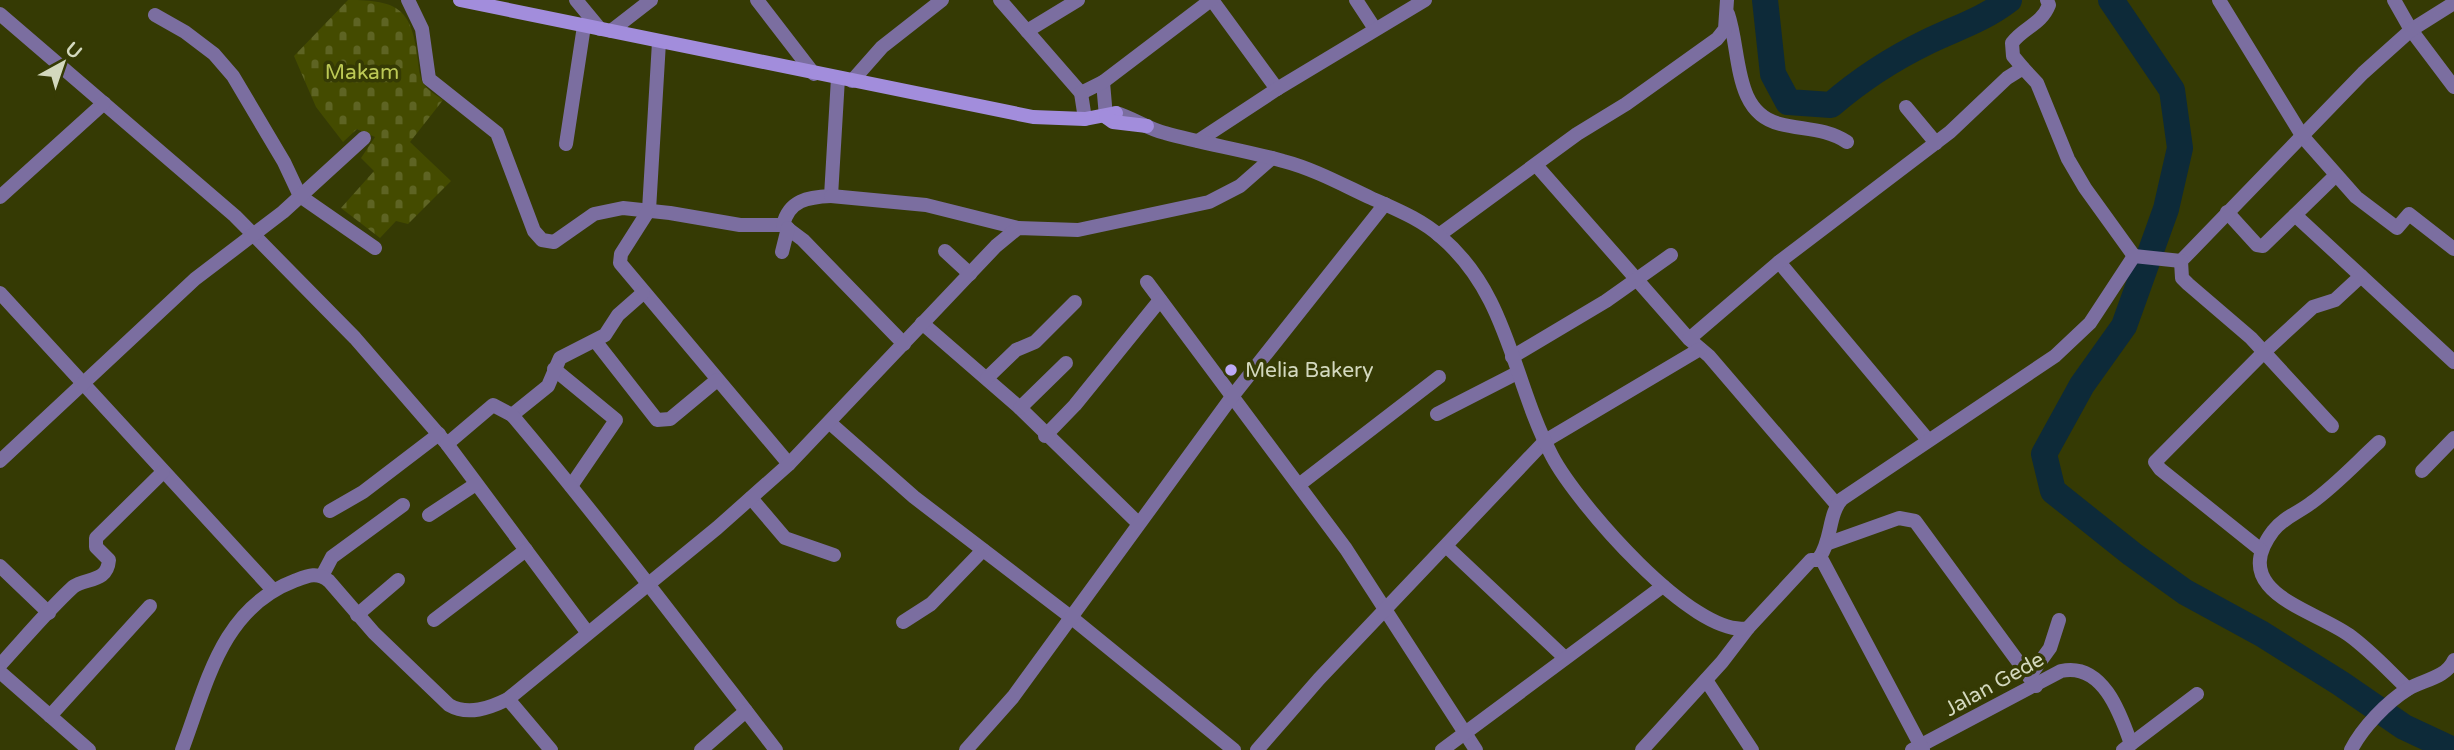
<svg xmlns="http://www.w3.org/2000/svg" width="2454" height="750" font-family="'Varela Round',sans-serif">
<defs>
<pattern id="cemetery-stones" width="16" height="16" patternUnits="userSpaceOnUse" patternTransform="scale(1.75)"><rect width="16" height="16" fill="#444b00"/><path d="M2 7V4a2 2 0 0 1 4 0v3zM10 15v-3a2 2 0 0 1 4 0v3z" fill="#5e6423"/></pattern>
</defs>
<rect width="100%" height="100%" fill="#353a04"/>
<path fill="url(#cemetery-stones)" d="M 348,0 C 399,0 412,9 418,61 C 419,70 420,81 426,87 C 430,92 438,96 443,100 L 410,142 L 451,181 L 408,224 L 396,221 L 380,238 L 341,208 L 374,171 L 361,158 L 375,137 L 357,129 L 343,142 L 316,107 L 294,56 Z"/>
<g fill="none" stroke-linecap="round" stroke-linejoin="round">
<g stroke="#0d2a39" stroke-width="26">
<path d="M 1765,0 L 1773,74 L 1788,102 L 1831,105 C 1861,79 1892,59 1927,42 C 1956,28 1983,20 2009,0"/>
<path d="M 2111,0 L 2172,90 L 2180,148 L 2166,209 L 2124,326 L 2082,385 L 2044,454 L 2053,491 L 2132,554 L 2185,592 L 2262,634 L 2340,683 L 2404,727 L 2453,750"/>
</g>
<g stroke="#7b6ea0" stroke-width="14">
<path d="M 408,0 L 422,29 L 429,79 L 497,133 L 534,231 L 542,240 L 554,242 L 594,214 L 623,208 L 670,213 L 740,225 L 783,225"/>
<path d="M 576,0 L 600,29"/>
<path d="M 757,0 L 814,74"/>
<path d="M 1000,0 L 1081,93 L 1085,119"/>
<path d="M 1212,0 L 1277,89"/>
<path d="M 1356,0 L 1375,29"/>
<path d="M 2219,0 L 2303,137 L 2356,197 L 2397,228 L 2409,214 L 2454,249"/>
<path d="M 2394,0 L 2411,30 L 2454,87"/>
<path d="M 0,14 L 235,216 L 355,338 L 447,444 L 587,632"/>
<path d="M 1728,14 C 1741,52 1733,113 1780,124 C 1804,130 1825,128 1847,142"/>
<path d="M 155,15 L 185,32 L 214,54 L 233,76 L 284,162 L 300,196 L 375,248"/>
<path d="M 611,31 L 651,0"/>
<path d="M 1027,31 L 1078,0"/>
<path d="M 659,42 L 649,210 L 621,254 L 620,263 L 789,464"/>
<path d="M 2023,68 L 2013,56 L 2012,43 C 2024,27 2041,25 2049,5 L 2047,0"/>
<path d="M 838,78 L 831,196 C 808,197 789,200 783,225 L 803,240 L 904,344"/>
<path d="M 852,81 L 882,47 L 942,0"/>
<path d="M 1103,82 L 1106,117"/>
<path d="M 1081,93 L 1103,82 L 1211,0"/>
<path d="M 1906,107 L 1936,143"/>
<path d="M 1198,141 L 1277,89 L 1425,0"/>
<path d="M 566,144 L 584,26"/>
<path d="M 1536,165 L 1689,339"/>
<path d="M 831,196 L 926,205 L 1018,228"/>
<path d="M 0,197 L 104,103"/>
<path d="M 2227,212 L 2257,245 L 2263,246 L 2335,176"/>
<path d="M 1439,235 L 1577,134 L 1626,104 L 1717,39 L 1725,29 L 1727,0"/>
<path d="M 945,251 L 970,274"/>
<path d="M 782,252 L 788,228"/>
<path d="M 1779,262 L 1928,440"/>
<path d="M 2361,276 L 2454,362"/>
<path d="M 1147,282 L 1346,549 L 1476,750"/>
<path d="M 0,293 L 273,590"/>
<path d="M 922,323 L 1020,408 L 1138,523"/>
<path d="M 596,342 L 657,420 L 670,419 L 717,380"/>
<path d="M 1512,357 L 1606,301 L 1671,255"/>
<path d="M 554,369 L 616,420 L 571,486"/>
<path d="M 987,378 L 1016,350 L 1035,342 L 1075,302"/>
<path d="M 1020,408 L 1066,363"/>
<path d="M 1437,414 L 1517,373"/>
<path d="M 512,415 L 548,386 L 560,358 L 605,335 L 618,315 L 643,293"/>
<path d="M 830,423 L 914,497 L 1072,618 L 1234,750"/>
<path d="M 2332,426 L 2251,338 L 2188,284 L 2182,278 L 2181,261 L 2363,73 L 2411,30 L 2454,3"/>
<path d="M 1045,436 L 1075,405 L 1160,300"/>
<path d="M 2379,442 C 2357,462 2336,485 2311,503 C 2298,513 2284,517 2273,531 C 2227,592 2313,609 2349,635 C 2371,651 2389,671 2408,689"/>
<path d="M 447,444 L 493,405 L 512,415 C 604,524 689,637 776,750"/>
<path d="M 0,461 L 195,279 L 283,212 L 364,138"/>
<path d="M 2422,471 L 2454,438"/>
<path d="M 1300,484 L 1439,377"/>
<path d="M 751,498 L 785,538 L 834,555"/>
<path d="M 1837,505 L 1709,356 L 1689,339 L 1779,262 L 1950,132 L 2007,78 L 2023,68 L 2037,83 L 2068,159 L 2085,188 L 2134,256"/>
<path d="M 330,511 L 363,492 L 439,434"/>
<path d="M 429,515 L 476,484"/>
<path d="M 1829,543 L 1899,518 L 1915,521 L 2036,686"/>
<path d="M 1447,547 L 1564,657"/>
<path d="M 2261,550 L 2160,469 L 2155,462 L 2264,352 L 2313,307 L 2335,300 L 2361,276 L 2295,215"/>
<path d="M 1819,558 C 1832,541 1828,514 1842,499 L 2055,356 L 2090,323 L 2134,256 L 2181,261"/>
<path d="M 0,566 L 49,613"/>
<path d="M 322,576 L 332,557 L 403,505"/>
<path d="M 357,615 L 398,580"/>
<path d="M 434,620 L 526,550"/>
<path d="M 903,622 L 931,604 L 983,550"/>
<path d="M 0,665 C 24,639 47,611 73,587 C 85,577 107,584 109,560 L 96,547 L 96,538 L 163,472"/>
<path d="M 0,672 L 89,750"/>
<path d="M 2029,677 L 2050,648 L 2059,620"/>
<path d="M 1706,680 L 1752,750"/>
<path d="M 508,699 L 551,750"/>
<path d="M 50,716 L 150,606"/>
<path d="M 182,750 C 207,684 221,609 294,581 C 307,576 317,571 329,581 L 374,633 L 449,705 C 468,716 490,708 508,699 L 717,528 L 789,464 L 996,246 L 1018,228 L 1078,230 L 1209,202 L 1240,186 L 1272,158"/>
<path d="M 701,750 L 746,711"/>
<path d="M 966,750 L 1013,697 L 1231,398 L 1385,204"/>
<path d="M 1257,750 L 1319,679 L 1545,441 L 1700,349"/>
<path d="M 1442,750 L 1663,586"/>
<path d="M 1642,750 L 1722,662 L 1748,628"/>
<path d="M 1912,750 L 2061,671 C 2102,662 2120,712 2131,744"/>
<path d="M 2123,750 L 2197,694"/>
<path d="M 2351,750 C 2362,728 2387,702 2408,689 C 2423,680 2446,678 2454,660"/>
</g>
<path stroke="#7b6ea0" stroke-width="14" d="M 1116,113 C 1133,118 1148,129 1165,133 C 1204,144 1244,150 1283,161 C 1314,169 1343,185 1371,198 C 1395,209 1421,219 1441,237 C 1509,295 1512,380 1552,456 C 1576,502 1694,639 1748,628 L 1811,560 L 1822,560 L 1923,750"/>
<g stroke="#a28ddc" stroke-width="14">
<path d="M 460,0 L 1033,117 L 1085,119 L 1116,113"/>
<path d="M 1106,117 L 1113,122 L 1147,126"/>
</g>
</g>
<circle fill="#bca9f5" stroke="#353a04" stroke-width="2.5" cx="1231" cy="370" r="7"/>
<g text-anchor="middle" stroke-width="7" stroke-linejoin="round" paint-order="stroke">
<g font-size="21" fill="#bcc955" stroke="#353a04">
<text x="362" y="79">Makam</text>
</g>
<g font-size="21" fill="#d3d8be" stroke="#353a04" text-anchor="start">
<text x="1245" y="377">Melia Bakery</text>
</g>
<g font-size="21" fill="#d3d8be" stroke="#353a04">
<text transform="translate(1994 684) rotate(-29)" y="7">Jalan Gede</text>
</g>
</g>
<g transform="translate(63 63) rotate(40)" stroke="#353a04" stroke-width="5" paint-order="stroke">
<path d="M0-5L12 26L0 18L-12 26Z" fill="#d3d8be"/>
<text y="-10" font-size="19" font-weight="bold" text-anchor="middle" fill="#d3d8be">U</text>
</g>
</svg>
